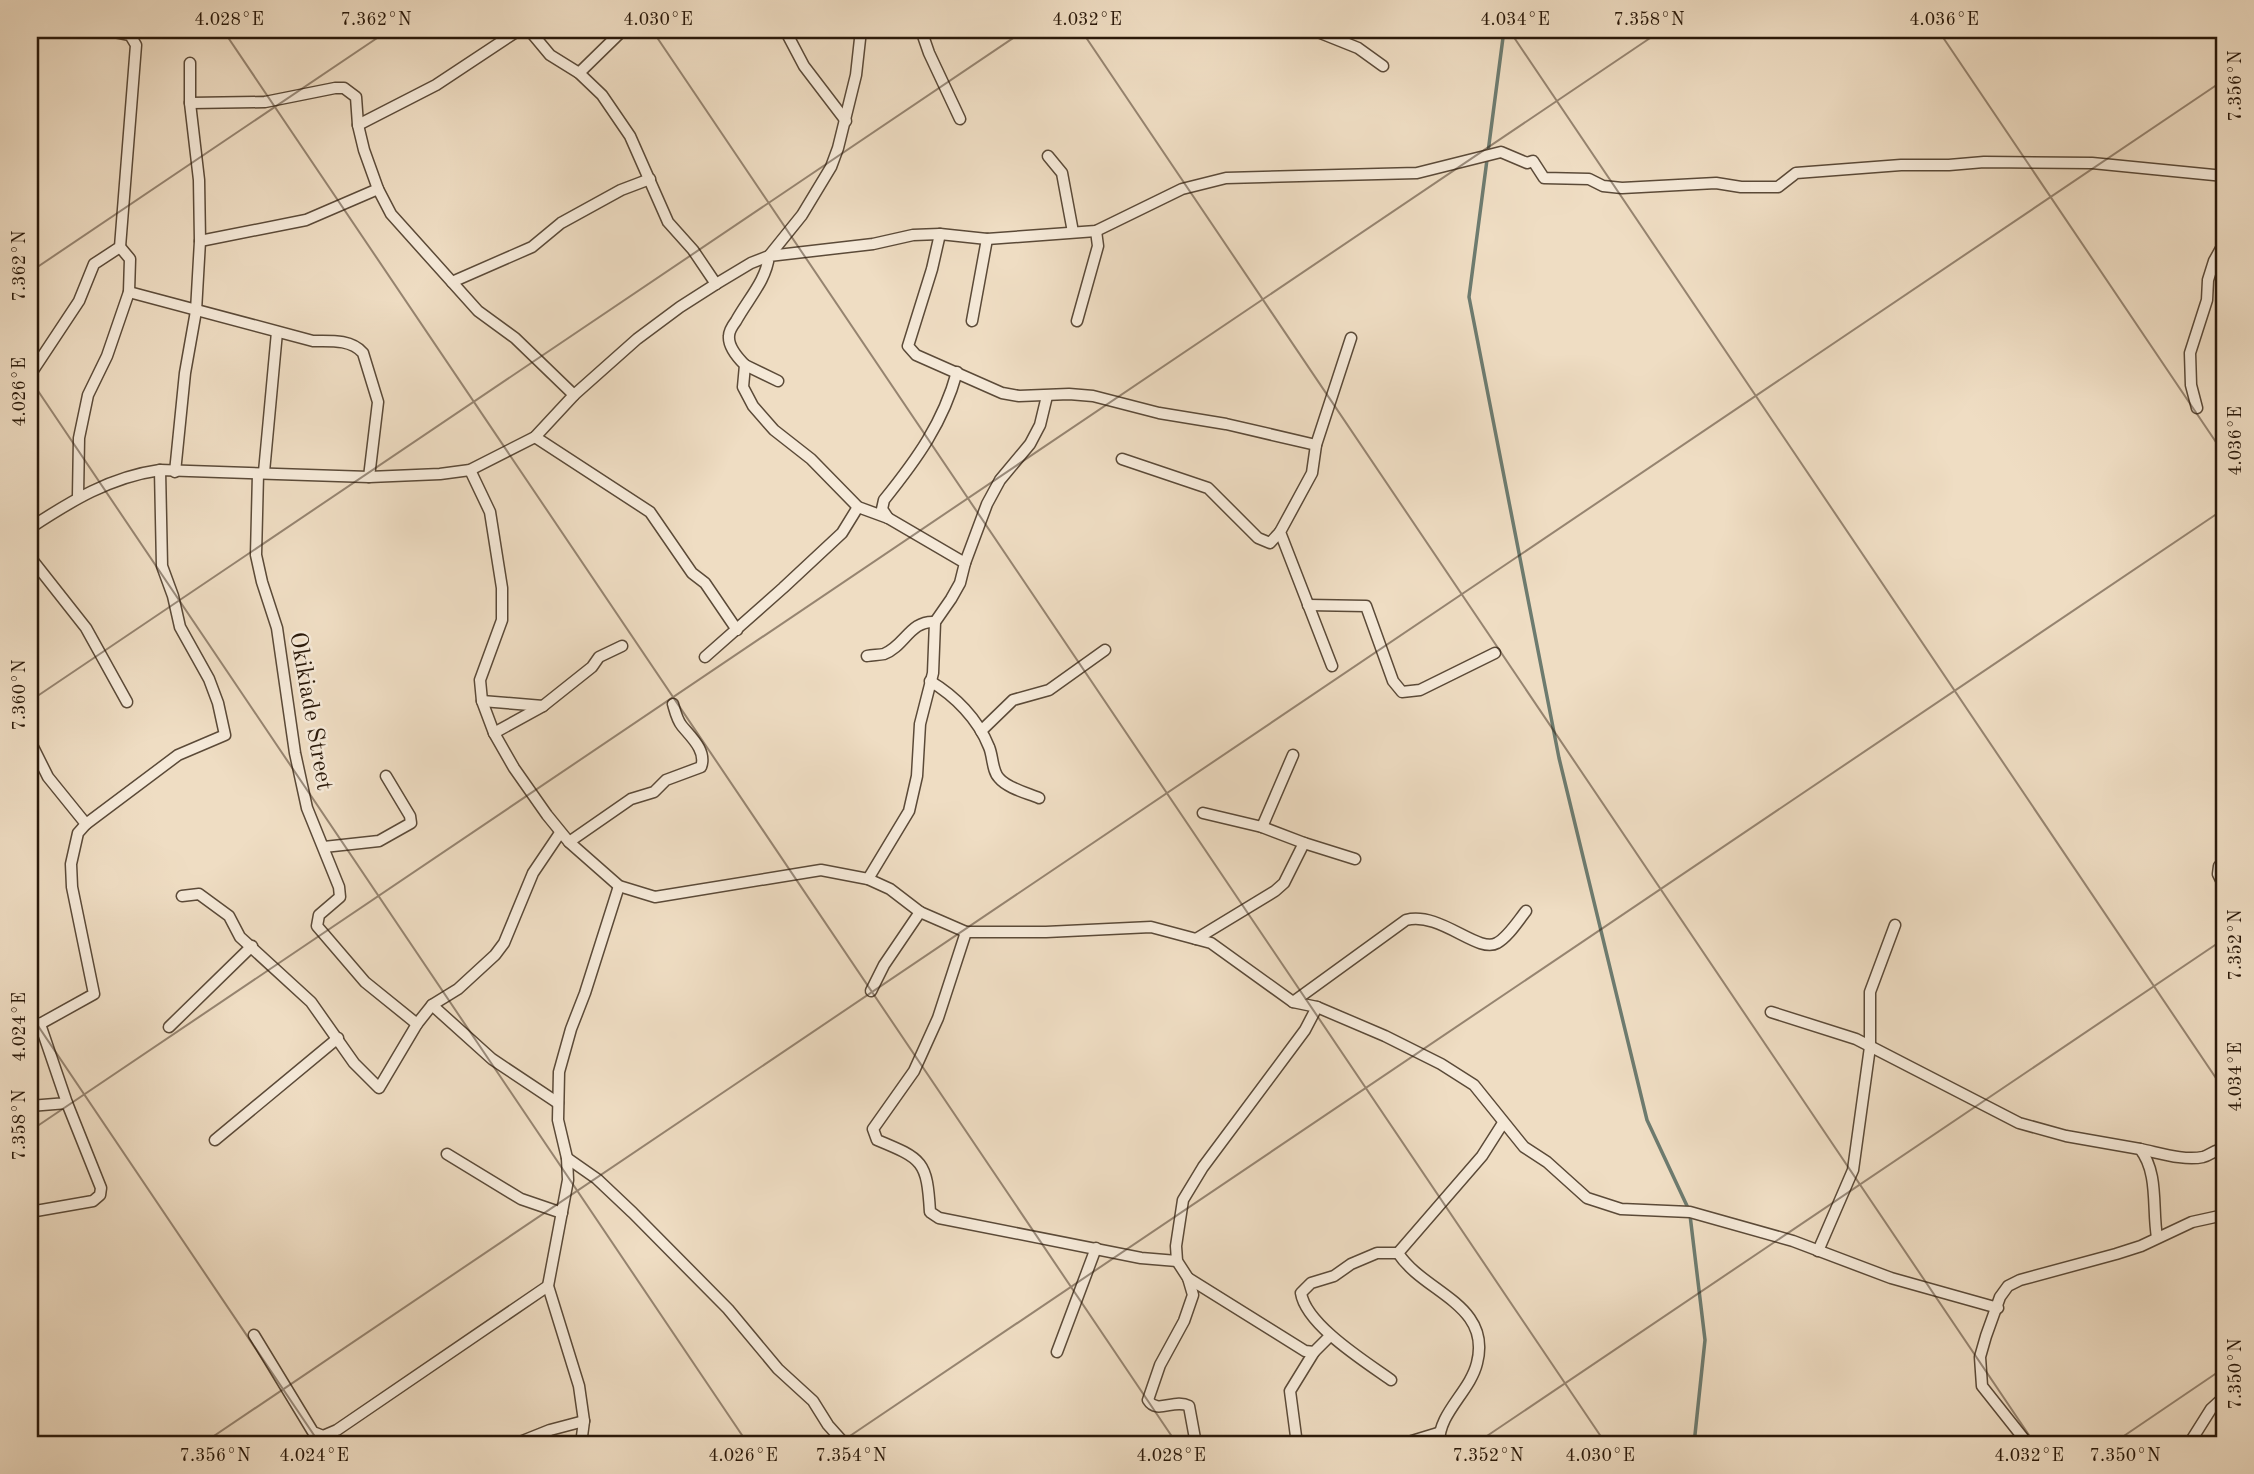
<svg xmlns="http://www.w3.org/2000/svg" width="2254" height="1474" font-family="'Old Standard TT',serif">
<rect width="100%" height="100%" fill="#efddc3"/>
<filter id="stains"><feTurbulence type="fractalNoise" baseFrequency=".00286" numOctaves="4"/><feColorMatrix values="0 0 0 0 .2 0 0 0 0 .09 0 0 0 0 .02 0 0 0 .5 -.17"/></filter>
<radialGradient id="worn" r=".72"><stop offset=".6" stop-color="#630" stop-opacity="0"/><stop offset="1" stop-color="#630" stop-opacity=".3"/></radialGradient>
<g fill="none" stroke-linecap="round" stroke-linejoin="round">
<g stroke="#6d7b6f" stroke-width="3.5">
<path d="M 1504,30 L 1469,297 L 1559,758 L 1647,1120 L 1688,1208"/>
<path d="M 1690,1215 L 1705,1340 L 1694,1444"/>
</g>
<g stroke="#5b4a38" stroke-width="13">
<g id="minor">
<path d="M 785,30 L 804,66 L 846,121"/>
<path d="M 921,30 L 929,53 L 960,119"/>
<path d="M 1313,30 L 1358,48 L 1383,66"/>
<path d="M 530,31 L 550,55 L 579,73 L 602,95 L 630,136 L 668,222 L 693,250 L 716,284"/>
<path d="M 579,73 L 623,30"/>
<path d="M 190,103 L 265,102 L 335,88 L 344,88 L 356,97 L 358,125 L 364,150 L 378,189 L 391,214 L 478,311 L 515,338 L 574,395"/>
<path d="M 358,125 L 436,85 L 519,30"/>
<path d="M 1048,156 L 1062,173 L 1073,232"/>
<path d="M 940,234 L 932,269 L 908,346 L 916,355 L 1002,393 L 1019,396 L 1069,394 L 1093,396 L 1159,413 L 1226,424 L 1316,445"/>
<path d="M 200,241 L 306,220 L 378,189"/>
<path d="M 452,282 L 532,247 L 561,223 L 621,190 L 650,179"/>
<path d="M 129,292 L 313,341 C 330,341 351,339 363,353 L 378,402 L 369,477"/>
<path d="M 972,321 L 987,239"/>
<path d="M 1077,321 L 1098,246 L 1096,231"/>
<path d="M 745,365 L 778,381"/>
<path d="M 30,375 L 79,301 L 94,264 L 120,247 L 136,45 L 130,35 L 104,30"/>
<path d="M 2197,408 L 2191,385 L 2190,353 L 2207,300 L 2208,280 L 2214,261 L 2224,243"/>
<path d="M 535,437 L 650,512 L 692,573 L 705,583 L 737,630"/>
<path d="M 1122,459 L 1208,488 L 1258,538 L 1270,543 L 1280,532"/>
<path d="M 470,470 L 490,512 L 502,588 L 502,620 L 480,680 L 482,701 L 494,733 L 514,768 L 547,815 L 569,842 L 619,886 L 655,897 L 821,870 L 868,879 L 890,889 L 920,912 L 966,932 L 1046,932 L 1151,927 L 1211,943 L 1293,1002 L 1317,1007 L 1385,1036 L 1441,1064 L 1474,1085 L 1524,1147 L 1547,1162 L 1587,1198 L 1621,1209 L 1690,1212 L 1793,1241 L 1891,1278 L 1998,1308"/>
<path d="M 175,472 L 185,373 L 196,311 L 200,241 L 199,180 L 190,103 L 190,63"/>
<path d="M 264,472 L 277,332"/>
<path d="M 258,474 L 256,555 L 262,582 L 277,628 L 295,753 L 307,808 L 339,887 L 340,897 L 319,915 L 317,926 L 365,982 L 417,1024"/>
<path d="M 78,496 L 79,438 L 88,395 L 107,356 L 129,292 L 130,259 L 120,247"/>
<path d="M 888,518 L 882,509 L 884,500 C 917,459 943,423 957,372"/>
<path d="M 30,528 C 71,501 110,477 160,470 L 369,477 L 440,474 L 470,470 L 535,437 L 574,395 L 637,339 L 680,307 L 716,284 L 751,263 L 769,256 L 802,215 L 831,167 L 838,148 L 856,75 L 861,30"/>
<path d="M 30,557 L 86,628 L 127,702"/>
<path d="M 965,563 L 987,504 L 1000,480 L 1030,444 L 1040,425 L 1047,396"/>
<path d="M 1308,605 L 1366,606 L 1393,681 L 1402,692 L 1420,690 L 1495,653"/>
<path d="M 867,656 C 872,655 879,655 884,654 C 905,646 910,620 935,622"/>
<path d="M 705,657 L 783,588 L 842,533 L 858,507"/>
<path d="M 1332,666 L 1280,532 L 1312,473 L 1316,445 L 1351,338"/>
<path d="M 930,681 C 955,696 978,719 989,747 C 993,756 992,771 999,778 C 1007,788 1027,793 1039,798"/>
<path d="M 482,701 L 543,706"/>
<path d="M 981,731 L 1013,700 L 1049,690 L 1105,650"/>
<path d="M 494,733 L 543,706 L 592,667 L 599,657 L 622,646"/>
<path d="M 30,741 L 48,777 L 86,824 L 78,833 L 71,864 L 72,887 L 94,994 L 40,1024 L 30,1021"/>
<path d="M 1203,813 L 1262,827 L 1304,843 L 1355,859"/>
<path d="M 86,824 L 178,755 L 225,735 L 218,703 L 209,679 L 180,627 L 173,596 L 162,566 L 160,470"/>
<path d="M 1262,827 L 1293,755"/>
<path d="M 569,842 L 631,799 L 654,792 L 666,780 L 701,767 C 707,751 691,737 682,726 C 677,720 675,711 673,704"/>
<path d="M 324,847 L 379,841 L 411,823 L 410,816 L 386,776"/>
<path d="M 2224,862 L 2219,866 L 2218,874 L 2224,886"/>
<path d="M 868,879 L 909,811 L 917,776 L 920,724 L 933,673 L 935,622 L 951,599 L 960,583 L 965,563 L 888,518 L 858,507 L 811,459 L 774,430 L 753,406 L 743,387 L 745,365 C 738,358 728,347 729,336 C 729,331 733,325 736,321 C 748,299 766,281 769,256 L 873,244 L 913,235 L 940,234 L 987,239 L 1096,231 L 1182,189 L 1226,178 L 1417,173 L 1501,152 L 1527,163 L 1533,161 L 1544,178 L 1589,179 L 1603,186 L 1622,188 L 1716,183 L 1741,187 L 1778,187 L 1796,173 L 1901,165 L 1949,165 L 1984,162 L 2092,163 L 2224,176"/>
<path d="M 182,896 L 199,894 L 229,916 L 240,937 L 311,1002 L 354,1063 L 379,1088 L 417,1024 L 432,1005 L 458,989 L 495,955 L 504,943 L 533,873 L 560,833"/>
<path d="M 966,932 L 938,1018 L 914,1071 L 873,1129 L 877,1140 C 923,1159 927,1161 930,1212 L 939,1218 L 1141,1258 L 1177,1261"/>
<path d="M 1196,939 L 1275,891 L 1284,883 L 1304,843"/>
<path d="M 871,991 L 884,965 L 920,912"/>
<path d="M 1293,1002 L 1406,920 C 1440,911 1478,954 1497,943 C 1508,937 1518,921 1526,911"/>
<path d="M 432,1005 L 492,1059 L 558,1103"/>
<path d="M 1771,1012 L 1856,1039 L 2019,1123 L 2066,1136 L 2140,1149 C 2159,1173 2152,1209 2157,1237"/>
<path d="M 169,1027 L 252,946"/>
<path d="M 30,1106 L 67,1103 L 40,1024"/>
<path d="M 215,1140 L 338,1038"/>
<path d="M 2140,1149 C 2160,1153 2184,1161 2203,1157 C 2211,1155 2215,1149 2224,1149"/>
<path d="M 447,1154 L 521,1199 L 562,1213"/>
<path d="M 567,1158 L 597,1179 L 633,1213 L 728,1309 L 778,1369 L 813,1401 L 828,1425 L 845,1444"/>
<path d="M 30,1212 L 93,1201 L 100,1195 L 101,1188 L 67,1103"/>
<path d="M 1818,1251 L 1853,1170 L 1870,1047 L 1870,992 L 1895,925"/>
<path d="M 1188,1278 L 1305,1351 L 1314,1352 L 1330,1336"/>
<path d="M 254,1335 L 313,1432 L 323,1436 L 337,1430 L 548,1286"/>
<path d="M 1057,1352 L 1096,1248"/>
<path d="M 1391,1380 C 1366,1362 1306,1325 1301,1293 L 1311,1283 L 1334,1276 L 1351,1264 L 1377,1253 L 1398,1253"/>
<path d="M 515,1444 L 550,1430 L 584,1421"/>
<path d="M 581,1444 L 584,1421 L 579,1386 L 548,1286 L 568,1180 L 567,1158 L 558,1120 L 559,1072 L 571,1029 L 585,993 L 619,886"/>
<path d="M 1196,1444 L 1189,1406 C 1174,1398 1157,1415 1148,1400 L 1160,1365 L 1184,1321 L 1193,1295 L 1188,1278 L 1177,1261 L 1176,1246 L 1183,1200 L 1203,1167 L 1305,1030 L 1317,1007"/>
<path d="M 1297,1444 L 1290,1391 L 1314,1352"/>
<path d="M 1402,1444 L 1438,1433"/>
<path d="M 1439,1444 C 1438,1413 1470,1392 1477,1363 C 1492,1304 1424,1293 1398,1253 L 1482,1156 L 1503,1123"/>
<path d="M 2028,1444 L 1982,1386 L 1980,1357 L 1986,1336 L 2000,1297 L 2008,1286 L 2020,1280 L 2116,1254 L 2141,1246 L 2192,1222 L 2224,1215"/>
<path d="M 2189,1444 L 2211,1409 L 2224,1397"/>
</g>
</g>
<use href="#minor" stroke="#f5e9d8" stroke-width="10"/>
</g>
<path fill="none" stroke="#2a190a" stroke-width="2" stroke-opacity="0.45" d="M 223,30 L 1177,1444M 652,30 L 1606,1444M 1081,30 L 2035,1444M 1509,30 L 2224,1090M 1938,30 L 2224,454M 30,272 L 389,30M 30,379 L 748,1444M 30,701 L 1025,30M 30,1014 L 320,1444M 30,1131 L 1662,30M 202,1444 L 2224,80M 838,1444 L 2224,509M 1475,1444 L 2224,939M 2112,1444 L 2224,1368"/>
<g text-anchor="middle" stroke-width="5" stroke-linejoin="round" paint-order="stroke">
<g font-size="24" fill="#2a190a" stroke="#f5e9d8">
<text transform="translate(312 711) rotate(80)" y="8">Okikiade Street</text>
</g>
</g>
<rect width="2254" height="1474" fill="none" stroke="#efddc3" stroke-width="77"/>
<rect x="38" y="38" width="2178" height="1398" fill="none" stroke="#2a190a" stroke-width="2.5"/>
<g font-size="18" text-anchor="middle" fill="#2a190a">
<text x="229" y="25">4.028°E</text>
<text x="376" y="25">7.362°N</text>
<text x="658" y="25">4.030°E</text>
<text x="1087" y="25">4.032°E</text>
<text x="1515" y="25">4.034°E</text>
<text x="1649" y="25">7.358°N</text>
<text x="1944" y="25">4.036°E</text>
<text transform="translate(2235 86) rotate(-90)" y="6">7.356°N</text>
<text transform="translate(19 266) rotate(-90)" y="6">7.362°N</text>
<text transform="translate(19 392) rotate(-90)" y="6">4.026°E</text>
<text transform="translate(2235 441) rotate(-90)" y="6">4.036°E</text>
<text transform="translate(19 695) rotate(-90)" y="6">7.360°N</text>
<text transform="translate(2235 945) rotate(-90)" y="6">7.352°N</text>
<text transform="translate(19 1027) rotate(-90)" y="6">4.024°E</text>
<text transform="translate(2235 1077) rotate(-90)" y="6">4.034°E</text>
<text transform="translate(19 1125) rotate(-90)" y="6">7.358°N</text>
<text transform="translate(2235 1374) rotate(-90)" y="6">7.350°N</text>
<text x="215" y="1461">7.356°N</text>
<text x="314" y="1461">4.024°E</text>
<text x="743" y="1461">4.026°E</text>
<text x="851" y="1461">7.354°N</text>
<text x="1171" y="1461">4.028°E</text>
<text x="1488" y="1461">7.352°N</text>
<text x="1600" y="1461">4.030°E</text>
<text x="2029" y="1461">4.032°E</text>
<text x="2125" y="1461">7.350°N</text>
</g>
<rect width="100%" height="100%" filter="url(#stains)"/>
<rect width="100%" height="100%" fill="url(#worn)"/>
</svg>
